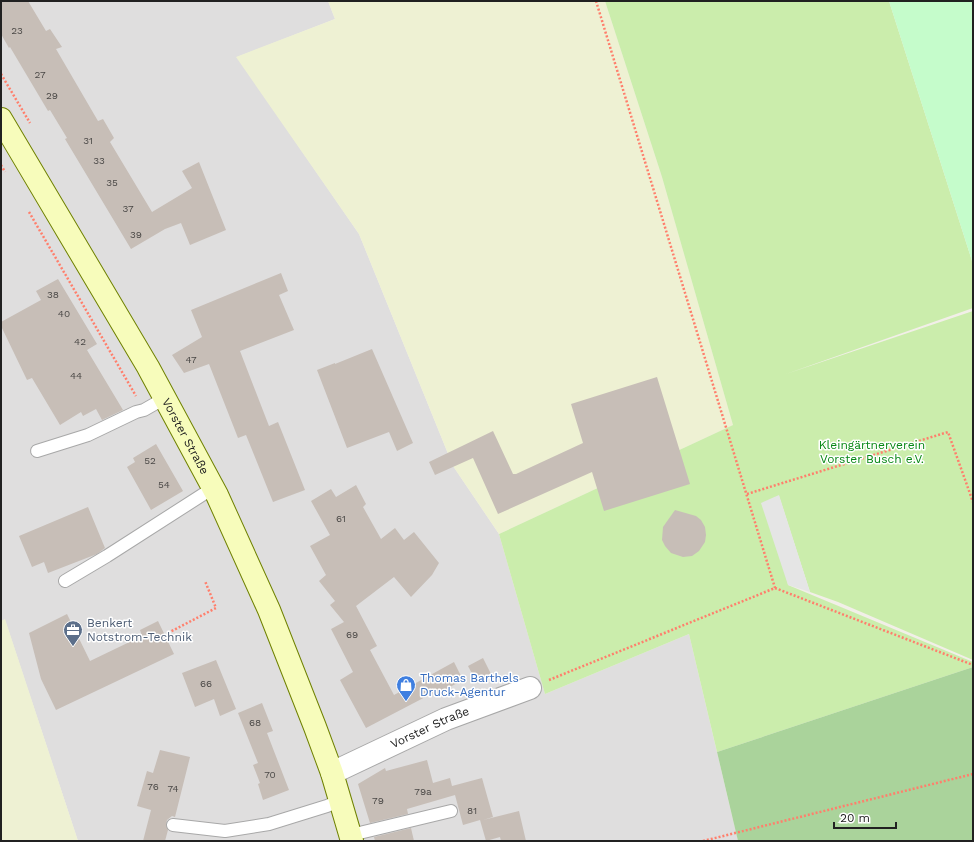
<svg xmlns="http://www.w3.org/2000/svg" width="974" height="842" font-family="'Work Sans',sans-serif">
<rect width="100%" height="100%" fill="#f2efe8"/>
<path fill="#dfdede" d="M 1,1 L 328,1 L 335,19 L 237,57 L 359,234 L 453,466 L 499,534 L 545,694 L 689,634 L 738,841 L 78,841 L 5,620 L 1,621 Z"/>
<g fill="#eef1d3">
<path d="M 328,1 L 605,1 L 662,177 L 733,425 L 499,534 L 453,466 L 359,234 L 236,57 L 335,19 Z"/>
<path d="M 5,619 L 78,841 L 1,841 L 1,621 Z"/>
</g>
<path fill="#cbedac" d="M 605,1 L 889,1 L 973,264 L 973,308 L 786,374 L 973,311 L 973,660 L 838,602 L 810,592 L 779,496 L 788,585 L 973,662 L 973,667 L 717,752 L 689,634 L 545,694 L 499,534 L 733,425 L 662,177 Z"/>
<path fill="#aad39b" d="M 973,667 L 973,841 L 738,841 L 717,752 Z"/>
<path fill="#c5fccb" d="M 889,1 L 973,1 L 973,264 Z"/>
<path fill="#e5e5e5" d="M 779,495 L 810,592 L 788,585 L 761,503 Z"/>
<g fill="#c7beb7">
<path d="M 1,1 L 28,1 L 46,31 L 50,29 L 62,47 L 56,49 L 98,121 L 103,119 L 114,138 L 110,142 L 152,212 L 192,188 L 182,171 L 199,162 L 226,230 L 190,245 L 181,223 L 165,229 L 131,249 L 65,139 L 67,138 L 50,110 L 48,111 L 10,47 L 9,48 L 1,34 Z"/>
<path d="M 281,273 L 288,291 L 279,295 L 294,330 L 240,351 L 269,426 L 278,422 L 305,490 L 273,502 L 246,435 L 238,438 L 209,364 L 184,373 L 172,355 L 202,337 L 191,310 Z"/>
<path d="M 58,279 L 97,344 L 87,350 L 123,410 L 102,420 L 96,409 L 83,416 L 81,412 L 60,425 L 32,378 L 27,380 L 1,326 L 1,322 L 41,300 L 36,291 Z"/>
<path d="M 372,349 L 413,443 L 397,451 L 389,432 L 347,448 L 317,370 L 335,363 L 335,364 Z"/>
<path d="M 657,377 L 690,484 L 604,511 L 592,472 L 498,514 L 473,458 L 435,475 L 429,462 L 493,431 L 513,474 L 516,474 L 583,443 L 571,404 Z"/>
<path d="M 156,444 L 183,491 L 151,510 L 127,467 L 135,462 L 133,458 Z"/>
<path d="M 356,485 L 366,504 L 363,507 L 381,539 L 395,528 L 404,540 L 414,532 L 439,563 L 432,575 L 411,597 L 394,577 L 356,606 L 377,646 L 370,650 L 394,695 L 454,662 L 463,680 L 435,695 L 433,693 L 366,728 L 340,680 L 353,672 L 331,629 L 344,622 L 330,605 L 335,601 L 319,581 L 326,575 L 310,546 L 330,535 L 311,501 L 331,489 L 336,497 Z"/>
<path d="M 88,507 L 105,548 L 97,554 L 48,573 L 44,562 L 32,567 L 19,536 Z"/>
<path d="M 675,510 L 696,516 L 701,520 L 705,527 L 706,535 L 705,542 L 699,551 L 692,556 L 683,557 L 671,553 L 665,546 L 662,540 L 663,527 Z"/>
<path d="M 67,614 L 90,661 L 142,636 L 140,630 L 158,621 L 174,654 L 56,710 L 41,679 L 29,633 Z"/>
<path d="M 483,658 L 492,676 L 477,683 L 468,666 Z"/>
<path d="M 216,660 L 236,709 L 220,716 L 214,699 L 195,707 L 182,673 Z"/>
<path d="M 262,703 L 273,731 L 267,733 L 289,790 L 263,800 L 258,784 L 260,783 L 253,765 L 258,763 L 238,713 Z"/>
<path d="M 160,750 L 190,757 L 175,817 L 172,816 L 167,820 L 166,824 L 168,830 L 165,841 L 143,841 L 151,810 L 137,806 L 147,771 L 153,773 Z"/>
<path d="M 427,760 L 433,783 L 450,778 L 452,786 L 482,778 L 493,817 L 483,820 L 519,811 L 526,841 L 501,841 L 500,837 L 486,841 L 480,820 L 463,825 L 455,795 L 407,809 L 408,814 L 370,823 L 358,784 L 385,768 L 386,771 Z"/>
<path d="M 411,828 L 414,841 L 375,841 L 374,837 Z"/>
</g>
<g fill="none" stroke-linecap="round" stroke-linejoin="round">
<g stroke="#a8a8a8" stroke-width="14">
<g id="service">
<path d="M 37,451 L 88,435 L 136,412 L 144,410 L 165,398"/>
<path d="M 65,581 L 107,556 L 213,488"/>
<path d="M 173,825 L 225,831 L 269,824 L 327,806 L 341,800"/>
<path d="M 351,835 L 451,811"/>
</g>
</g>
<g stroke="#a8a8a8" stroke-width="24">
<g id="minor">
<path id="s1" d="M 332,773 L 446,719 L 530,688"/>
</g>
</g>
<g stroke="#6f8100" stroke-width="24">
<g id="secondary">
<path id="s2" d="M 1,119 L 148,367 L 217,495 L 269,610 L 315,727 L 332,773 L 352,841"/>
</g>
</g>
<g stroke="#ff7f6c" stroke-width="2.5" stroke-dasharray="2 2" stroke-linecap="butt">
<path d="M 596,1 L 775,588"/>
<path d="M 1,74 L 30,123"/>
<path d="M 1,165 L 5,172"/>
<path d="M 29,212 L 136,396"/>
<path d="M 747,494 L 948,432 L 973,502"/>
<path d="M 168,633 L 216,608 L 205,581"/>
<path d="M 549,680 L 775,588 L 973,665"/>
<path d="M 703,841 L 973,774"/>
</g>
<use href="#service" stroke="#fff" stroke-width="12"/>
<use href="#minor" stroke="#fff" stroke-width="22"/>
<use href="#secondary" stroke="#f7fcbb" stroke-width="22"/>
</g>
<defs>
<g id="office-pin" transform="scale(1)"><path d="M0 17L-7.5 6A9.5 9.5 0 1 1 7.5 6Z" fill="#5c6f8a" stroke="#fff"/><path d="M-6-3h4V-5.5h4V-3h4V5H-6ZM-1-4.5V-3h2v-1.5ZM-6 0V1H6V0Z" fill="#fff"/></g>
<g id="shop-pin" transform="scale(1)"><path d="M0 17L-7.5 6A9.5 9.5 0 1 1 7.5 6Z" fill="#3f7fe0" stroke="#fff"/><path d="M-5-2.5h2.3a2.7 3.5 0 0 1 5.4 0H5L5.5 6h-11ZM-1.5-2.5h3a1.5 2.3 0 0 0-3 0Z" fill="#fff"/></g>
</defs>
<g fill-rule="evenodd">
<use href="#office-pin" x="73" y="630"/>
<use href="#shop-pin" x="406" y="685"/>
</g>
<g text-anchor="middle" stroke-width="3" stroke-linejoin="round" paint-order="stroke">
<g font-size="10" fill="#4a4846">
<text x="17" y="34">23</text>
<text x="40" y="78">27</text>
<text x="52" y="99">29</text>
<text x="88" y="144">31</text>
<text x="99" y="164">33</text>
<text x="112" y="186">35</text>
<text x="128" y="212">37</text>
<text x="136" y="238">39</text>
<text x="53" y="298">38</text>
<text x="64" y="317">40</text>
<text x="80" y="345">42</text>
<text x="191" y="363">47</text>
<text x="76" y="379">44</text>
<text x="150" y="464">52</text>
<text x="164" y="488">54</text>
<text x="341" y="522">61</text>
<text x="352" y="638">69</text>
<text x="206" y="687">66</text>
<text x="255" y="726">68</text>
<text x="270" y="778">70</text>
<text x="153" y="790">76</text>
<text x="173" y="792">74</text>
<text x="423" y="795">79a</text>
<text x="378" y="804">79</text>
<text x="472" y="814">81</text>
</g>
<g font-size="12" fill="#212121" stroke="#fff">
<text dy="4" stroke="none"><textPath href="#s2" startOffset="367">Vorster Straße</textPath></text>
<text dy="4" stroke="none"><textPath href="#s1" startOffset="108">Vorster Straße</textPath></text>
</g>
<g font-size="12" fill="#078815" stroke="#fff">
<text x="872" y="449">Kleingärtnerverein<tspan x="872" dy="14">Vorster Busch e.V.</tspan></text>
</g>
<g font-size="12" fill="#4e5e75" stroke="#fff" text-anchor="start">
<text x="87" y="627">Benkert<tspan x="87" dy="14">Notstrom-Technik</tspan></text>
</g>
<g font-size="12" fill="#366cbe" stroke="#fff" text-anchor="start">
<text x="420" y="682">Thomas Barthels<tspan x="420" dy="14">Druck-Agentur</tspan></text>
</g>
</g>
<rect width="974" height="842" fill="none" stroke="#212121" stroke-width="4"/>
<path d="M834 822v6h62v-6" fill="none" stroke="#212121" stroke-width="2"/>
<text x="840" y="822" font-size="12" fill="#212121" stroke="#ffffff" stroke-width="3" paint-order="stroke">20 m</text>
</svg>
